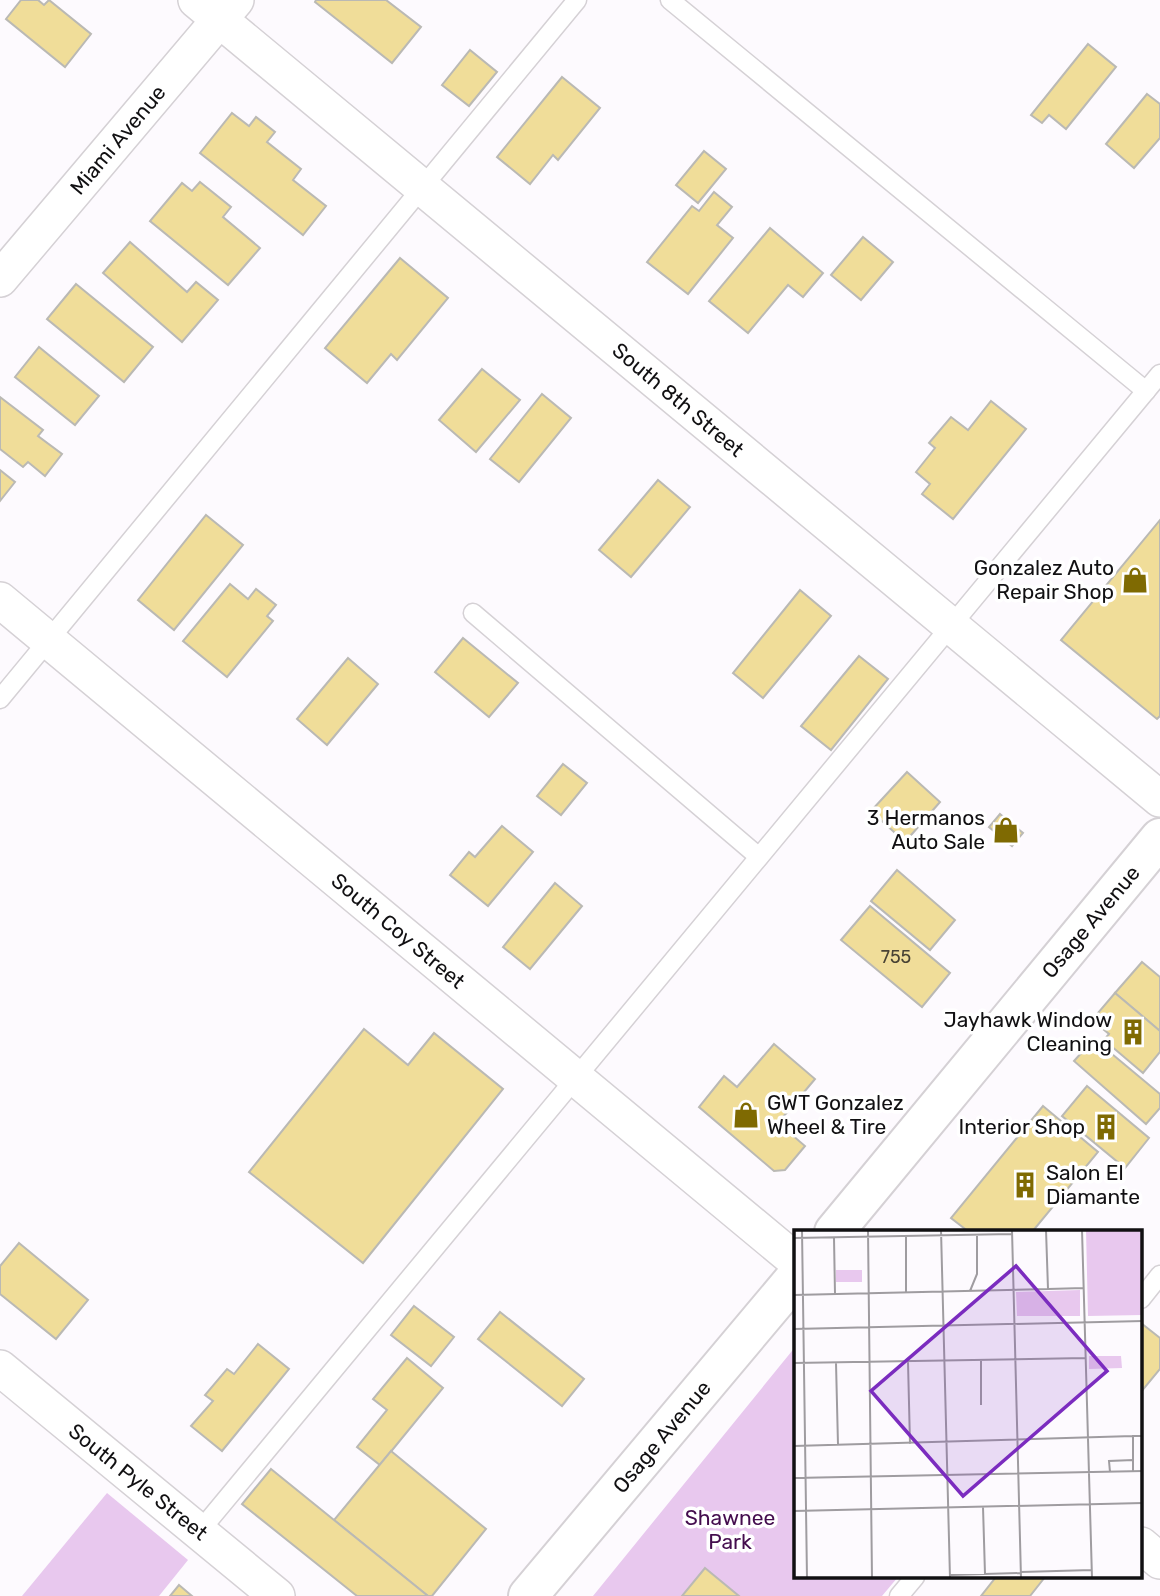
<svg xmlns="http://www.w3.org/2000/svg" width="1160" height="1596" font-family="Rubik,sans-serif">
<rect width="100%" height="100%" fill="#fdfafe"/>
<g fill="#e8c8ee">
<path d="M 796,1346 L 796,1577 L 898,1577 L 882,1596 L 593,1596 Z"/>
<path d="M 107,1493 L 188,1560 L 159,1596 L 22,1596 Z"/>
</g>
<g fill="#f0dd99" stroke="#bab9b4" stroke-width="2">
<path d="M 21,0 L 38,0 L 44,5 L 49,0 L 91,34 L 65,67 L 6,19 Z"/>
<path d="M 316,0 L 386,0 L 421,27 L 392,63 L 315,2 Z"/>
<path d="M 1088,44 L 1116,67 L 1066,129 L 1049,115 L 1042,123 L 1031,115 Z"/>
<path d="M 470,50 L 497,72 L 469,106 L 442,85 Z"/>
<path d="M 562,77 L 600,108 L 558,160 L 553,155 L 530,184 L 497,157 Z"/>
<path d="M 1147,94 L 1160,104 L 1160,138 L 1134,168 L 1106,144 Z"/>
<path d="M 232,113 L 249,126 L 256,117 L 275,132 L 267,142 L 301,169 L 293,180 L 326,206 L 303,235 L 200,153 Z"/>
<path d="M 704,151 L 726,169 L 698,203 L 676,185 Z"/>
<path d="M 200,182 L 231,207 L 223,217 L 260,248 L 228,285 L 150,221 L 182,183 L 192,191 Z"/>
<path d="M 714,192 L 732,207 L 717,225 L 733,238 L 688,294 L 647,262 L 692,206 L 699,211 Z"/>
<path d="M 770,228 L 823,273 L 803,297 L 788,285 L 748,333 L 709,301 Z"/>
<path d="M 863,237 L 893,262 L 861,300 L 831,275 Z"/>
<path d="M 130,242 L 187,292 L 196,282 L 218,300 L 182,342 L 103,273 Z"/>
<path d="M 400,258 L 448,298 L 397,360 L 391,354 L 367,383 L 325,348 Z"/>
<path d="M 76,284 L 153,347 L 124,382 L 47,319 Z"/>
<path d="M 39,347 L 99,396 L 75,425 L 15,377 Z"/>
<path d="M 482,369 L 520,400 L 476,452 L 439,420 Z"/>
<path d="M 542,394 L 571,418 L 519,482 L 490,459 Z"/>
<path d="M 0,397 L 43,430 L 38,436 L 62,454 L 45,476 L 28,462 L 23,467 L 0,449 Z"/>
<path d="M 991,401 L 1026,429 L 953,519 L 922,494 L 930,484 L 916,472 L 935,448 L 929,443 L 951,417 L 968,430 Z"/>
<path d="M 0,470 L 15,482 L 0,501 Z"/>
<path d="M 658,480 L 690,507 L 631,577 L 599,550 Z"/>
<path d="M 206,515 L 243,545 L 174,630 L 138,600 Z"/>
<path d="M 1160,520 L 1160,716 L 1157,719 L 1061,640 Z"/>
<path d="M 230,584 L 248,599 L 256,589 L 276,605 L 267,616 L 273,621 L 227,677 L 183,641 Z"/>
<path d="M 800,590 L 831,616 L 763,698 L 733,673 Z"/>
<path d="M 463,638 L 518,683 L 489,717 L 435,672 Z"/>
<path d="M 859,656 L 888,679 L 831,750 L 801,726 Z"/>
<path d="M 348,658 L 378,684 L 327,745 L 297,719 Z"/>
<path d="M 563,764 L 587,783 L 561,815 L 537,796 Z"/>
<path d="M 907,772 L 940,802 L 905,842 L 871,811 Z"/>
<path d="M 1000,814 L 1023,833 L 1012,846 L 989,827 Z"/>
<path d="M 502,826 L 533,852 L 488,906 L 450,875 L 469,852 L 475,857 Z"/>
<path d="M 897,870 L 955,920 L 930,950 L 871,901 Z"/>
<path d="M 555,883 L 582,906 L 530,969 L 503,947 Z"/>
<path d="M 870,906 L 950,973 L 922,1007 L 841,940 Z"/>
<path d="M 1142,962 L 1160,977 L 1160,1031 L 1115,993 Z"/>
<path d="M 1115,993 L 1160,1031 L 1160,1052 L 1143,1073 L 1104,1040 L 1109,1034 L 1092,1020 Z"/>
<path d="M 364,1029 L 408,1065 L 434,1033 L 503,1089 L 363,1263 L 249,1172 Z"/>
<path d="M 1094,1039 L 1160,1094 L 1160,1108 L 1146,1124 L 1074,1061 Z"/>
<path d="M 774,1044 L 815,1079 L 778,1123 L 805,1146 L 785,1170 L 774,1171 L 699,1107 L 724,1076 L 737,1087 Z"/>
<path d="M 1087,1086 L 1149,1138 L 1125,1168 L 1062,1116 Z"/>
<path d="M 1043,1106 L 1098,1152 L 1032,1232 L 969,1232 L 951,1218 Z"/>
<path d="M 19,1243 L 88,1300 L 56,1339 L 0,1294 L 0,1266 Z"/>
<path d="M 414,1306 L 454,1337 L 431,1366 L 391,1335 Z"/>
<path d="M 500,1312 L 584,1379 L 562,1406 L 478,1339 Z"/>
<path d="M 1141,1323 L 1160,1338 L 1160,1369 L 1141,1392 Z"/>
<path d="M 258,1344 L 289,1369 L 222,1451 L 191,1426 L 213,1401 L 205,1395 L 227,1369 L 234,1374 Z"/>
<path d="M 407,1358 L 443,1388 L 380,1465 L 357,1447 L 387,1410 L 373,1399 Z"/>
<path d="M 391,1451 L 486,1529 L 432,1596 L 428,1596 L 334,1520 Z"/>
<path d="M 271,1469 L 334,1520 L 428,1596 L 357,1596 L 242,1504 Z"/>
<path d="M 705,1568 L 739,1596 L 682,1596 Z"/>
<path d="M 996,1577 L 1045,1577 L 1030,1596 L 981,1596 Z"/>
<path d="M 179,1585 L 192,1596 L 170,1596 Z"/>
</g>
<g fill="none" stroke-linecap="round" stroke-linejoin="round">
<g stroke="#d5d1d5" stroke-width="21">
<g id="service">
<path d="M 670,0 L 1146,391"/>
<path d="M 473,613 L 759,857"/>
<path d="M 0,699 L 577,0"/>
<path d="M 1141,1299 L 1160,1275"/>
<path d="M 199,1532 L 1160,374"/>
<path d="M 899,1596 L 915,1577"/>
</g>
</g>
<g stroke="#d5d1d5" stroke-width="38">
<g id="minor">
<path d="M 196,0 L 1160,799"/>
<path d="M 0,279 L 236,0"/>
<path d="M 0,600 L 796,1261"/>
<path d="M 0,1368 L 277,1596"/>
<path d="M 1141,1545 L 1160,1561"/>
</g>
</g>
<g stroke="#d5d1d5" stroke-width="42">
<g id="tertiary">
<path d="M 834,1232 L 1160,838"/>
<path d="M 528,1596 L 796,1277"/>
</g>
</g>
<use href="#service" stroke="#fff" stroke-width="18"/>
<use href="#minor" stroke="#fff" stroke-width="35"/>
<use href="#tertiary" stroke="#fff" stroke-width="38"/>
</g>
<defs>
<g id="shop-bare" transform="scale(2.1)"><path d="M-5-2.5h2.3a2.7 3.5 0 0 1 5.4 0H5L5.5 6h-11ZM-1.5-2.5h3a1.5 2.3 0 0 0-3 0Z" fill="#7f6a02" stroke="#fff" stroke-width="2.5" paint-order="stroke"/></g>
<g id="building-bare" transform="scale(2.1)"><path d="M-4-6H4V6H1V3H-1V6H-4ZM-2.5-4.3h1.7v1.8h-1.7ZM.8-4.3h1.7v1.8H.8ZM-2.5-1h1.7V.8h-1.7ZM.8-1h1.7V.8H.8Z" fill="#7f6a02" stroke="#fff" stroke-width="2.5" paint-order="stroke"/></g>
</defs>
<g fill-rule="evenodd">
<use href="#shop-bare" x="1135" y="580"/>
<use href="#shop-bare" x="1006" y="830"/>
<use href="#building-bare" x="1133" y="1032"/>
<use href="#shop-bare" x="746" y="1115"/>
<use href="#building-bare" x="1106" y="1127"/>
<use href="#building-bare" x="1025" y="1185"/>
</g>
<g text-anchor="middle" stroke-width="7" stroke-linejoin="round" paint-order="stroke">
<g font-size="18" fill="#494334">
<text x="896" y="963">755</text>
</g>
<g font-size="21" fill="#111012" stroke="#fff">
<text transform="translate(118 140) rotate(-50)" y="7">Miami Avenue</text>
<text transform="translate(678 400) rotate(40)" y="7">South 8th Street</text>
<text transform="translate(1091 922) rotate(-50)" y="7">Osage Avenue</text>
<text transform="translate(398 931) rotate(40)" y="7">South Coy Street</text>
<text transform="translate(662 1437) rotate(-50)" y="7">Osage Avenue</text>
<text transform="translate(138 1482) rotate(39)" y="7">South Pyle Street</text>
</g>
<g font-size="21" fill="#111012" stroke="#fff" text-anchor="end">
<text x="1114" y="575">Gonzalez Auto<tspan x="1114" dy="24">Repair Shop</tspan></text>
<text x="985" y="825">3 Hermanos<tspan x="985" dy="24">Auto Sale</tspan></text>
<text x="1112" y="1027">Jayhawk Window<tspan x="1112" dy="24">Cleaning</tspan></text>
<text x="767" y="1110" text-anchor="start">GWT Gonzalez<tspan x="767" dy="24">Wheel &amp; Tire</tspan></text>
<text x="1085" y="1134">Interior Shop</text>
<text x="1046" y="1180" text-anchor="start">Salon El<tspan x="1046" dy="24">Diamante</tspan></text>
</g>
<g font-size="21" fill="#440d4e" stroke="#fff">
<text x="730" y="1525">Shawnee<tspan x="730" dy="24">Park</tspan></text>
</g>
</g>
<g transform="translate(794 1230)">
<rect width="348" height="348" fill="#fdfafe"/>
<path d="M 292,0 L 348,0 L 348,85 L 294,86 ZM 42,40 L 68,40 L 68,52 L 42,52 ZM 286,60 L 286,86 L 223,86 L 222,62 ZM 295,126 L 327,126 L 328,138 L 295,139 Z" fill="#e8c8ee"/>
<path fill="none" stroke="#9f9ca0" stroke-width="2" d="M 8,0 L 13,348M 74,0 L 78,348M 147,0 L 156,348M 218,0 L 227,348M 288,0 L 298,348M 112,7 L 112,63M 0,8 L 218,4M 40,8 L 41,64M 254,59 L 290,58M 176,61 L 183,44 L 183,5M 0,65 L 254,59 L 252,0M 0,99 L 349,91M 187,130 L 187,175M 114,132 L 116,214M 0,133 L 292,128M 42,133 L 44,215M 0,216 L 339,206M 339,230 L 339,206 L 349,206M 316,242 L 315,231 L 339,230 L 339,241M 0,248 L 349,241M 189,277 L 191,344M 0,281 L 349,273M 227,342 L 298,340M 156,345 L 227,343"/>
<path fill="#7b2cbf" fill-opacity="0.15" stroke="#7b2cbf" stroke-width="3.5" d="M 222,36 L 313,141 L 169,266 L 77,161 Z"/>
<rect width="348" height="348" fill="none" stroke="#111012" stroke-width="3.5"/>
</g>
</svg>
